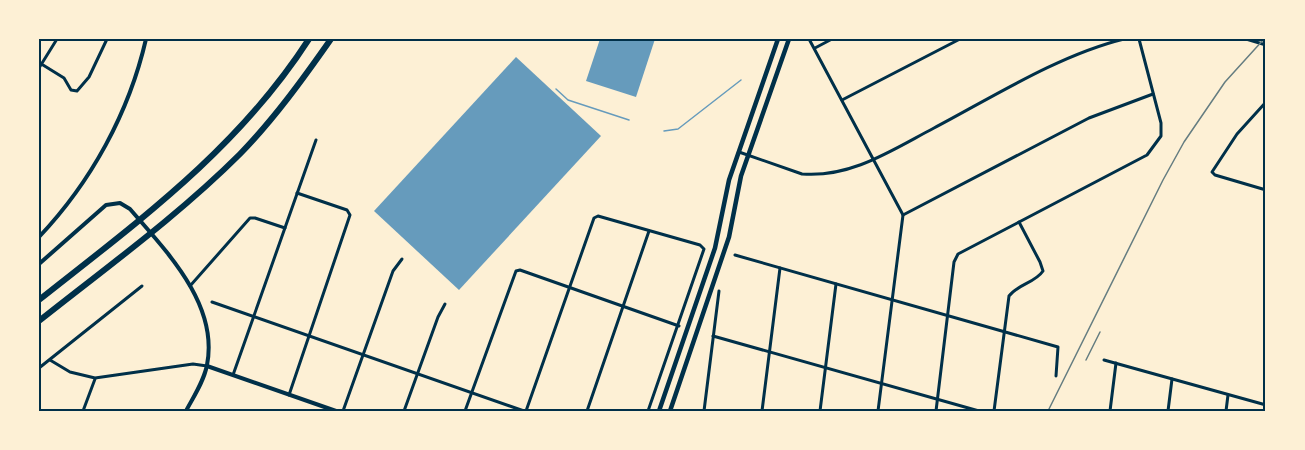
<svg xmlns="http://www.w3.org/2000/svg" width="1305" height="450" font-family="'Titillium Web',sans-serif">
<rect width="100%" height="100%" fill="#fdf0d5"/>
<g fill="#669bbc">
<path d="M 600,39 L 655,39 L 636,97 L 586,81 Z"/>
<path d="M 516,57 L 601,136 L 459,290 L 374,211 Z"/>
</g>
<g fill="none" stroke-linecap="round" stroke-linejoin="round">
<g stroke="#669bbc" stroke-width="1.5">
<path d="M 556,89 L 568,100 L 629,120"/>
<path d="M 664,131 L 678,129 L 741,80"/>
</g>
<g stroke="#003049" stroke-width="3">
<path d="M 809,39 L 903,215 L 878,411"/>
<path d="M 1246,39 L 1266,45"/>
<path d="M 815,48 L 832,39"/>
<path d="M 43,65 L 64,78 L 71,90 L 77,91 L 89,77 L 107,39"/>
<path d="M 39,68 L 57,39"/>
<path d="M 842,100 L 960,39"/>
<path d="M 1266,102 L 1237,134 L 1212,172 L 1215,175 L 1266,190"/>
<path d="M 739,152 L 802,174 C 851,178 892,150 934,128 C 993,97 1059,55 1124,39"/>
<path d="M 903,215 L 1089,118 L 1153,94"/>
<path d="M 735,255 L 1058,347 L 1056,376"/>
<path d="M 190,286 L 250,218 L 255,218 L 285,228"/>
<path d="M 212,302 L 524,411"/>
<path d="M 713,336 L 979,411"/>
<path d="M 50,360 L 70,372 L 95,378 L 193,364 L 207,366"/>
<path d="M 1104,360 L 1266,405"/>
<path d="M 39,368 L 142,286"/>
<path d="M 233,375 L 316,140"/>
<path d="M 289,395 L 350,215 L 347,210 L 297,193"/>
<path d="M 83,411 L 95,379"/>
<path d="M 343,411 L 393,271 L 402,259"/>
<path d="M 404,411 L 438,317 L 445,304"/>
<path d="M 465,411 L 516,271 L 520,270 L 679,326"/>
<path d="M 526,411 L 594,218 L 598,216 L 700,245 L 704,249 L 648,411"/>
<path d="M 587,411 L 649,231"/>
<path d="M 704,411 L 719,291"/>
<path d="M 762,411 L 780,268"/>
<path d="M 820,411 L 836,284"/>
<path d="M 936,411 L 954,262 L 958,254 L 1147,155 L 1161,136 L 1161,123 L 1139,39"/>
<path d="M 994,411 L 1009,296 C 1018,284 1035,283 1043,271 L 1040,262 L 1019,222"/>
<path d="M 1110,411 L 1116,363"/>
<path d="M 1168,411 L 1172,379"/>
<path d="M 1226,411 L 1228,395"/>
</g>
<g stroke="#003049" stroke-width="4">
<path d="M 39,237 C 91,182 129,113 146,39"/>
<path d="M 39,264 L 106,205 L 120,203 L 130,209 C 166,251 219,304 207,365 C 204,381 194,396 186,411"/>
<path d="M 207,366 L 336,411"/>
</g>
<g stroke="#003049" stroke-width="4.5">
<path d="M 659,411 L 715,248 L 729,180 L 778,39"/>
<path d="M 670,411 L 729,237 L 741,176 L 789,39"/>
</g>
<g stroke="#003049" stroke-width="6">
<path d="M 39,300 C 140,220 238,149 309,39"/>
<path d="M 39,321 C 107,267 179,215 240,154 C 274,119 303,79 331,39"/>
</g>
<g stroke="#657d81" stroke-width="1.5">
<path d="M 1086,360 L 1100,332"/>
<path d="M 1048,411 L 1163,180 L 1184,142 L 1225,82 L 1264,39"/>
</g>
</g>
<rect width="1305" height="450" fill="none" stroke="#fdf0d5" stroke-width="81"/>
<rect x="40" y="40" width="1224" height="370" fill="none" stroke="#003049" stroke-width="2"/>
</svg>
